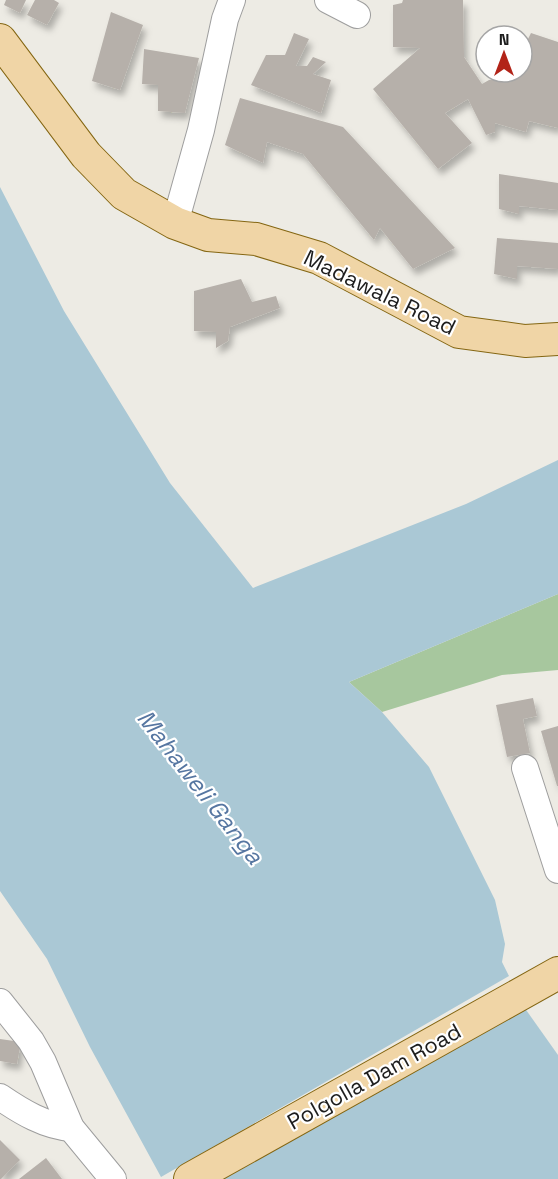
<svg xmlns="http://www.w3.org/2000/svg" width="558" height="1179" font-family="'Space Grotesk',sans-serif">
<defs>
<filter id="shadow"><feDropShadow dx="3.5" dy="6" stdDeviation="3" flood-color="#0004"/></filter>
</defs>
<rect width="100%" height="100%" fill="#edebe4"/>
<path fill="#a7c79e" d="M 558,594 L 558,670 L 502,675 L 382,712 L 349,682 Z"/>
<g fill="#aac8d5">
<path d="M 0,187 L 64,311 L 170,483 L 253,588 L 466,504 L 558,460 L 558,594 L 349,682 L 382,712 L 429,767 L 495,900 L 505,944 L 502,962 L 509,976 L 161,1177 L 90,1047 L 47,959 L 0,891 Z"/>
<path d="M 524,1007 L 558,1055 L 558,1179 L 219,1179 Z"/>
</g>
<g fill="#b6b0aa" filter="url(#shadow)">
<path d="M 6,0 L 26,0 L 20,13 L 4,5 Z"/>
<path d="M 35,0 L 54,0 L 59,3 L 47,25 L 27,15 Z"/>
<path d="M 403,0 L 463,0 L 464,57 L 482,84 L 489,80 L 509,76 L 511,72 L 522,72 L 522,51 L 531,33 L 558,42 L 558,128 L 529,121 L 526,132 L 495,123 L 495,132 L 486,135 L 468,99 L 445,113 L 472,143 L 438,169 L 373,89 L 420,48 L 393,47 L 393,5 L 402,3 Z"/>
<path d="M 111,12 L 143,25 L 120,90 L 92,81 Z"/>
<path d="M 294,33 L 309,39 L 296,66 L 307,66 L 313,57 L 326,62 L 313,74 L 331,80 L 321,113 L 251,85 L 266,55 L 285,55 Z"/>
<path d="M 144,49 L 199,58 L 185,113 L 158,111 L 158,85 L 142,84 Z"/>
<path d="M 240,98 L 343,127 L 455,248 L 413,269 L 380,228 L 374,240 L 303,154 L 267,142 L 263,163 L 225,145 Z"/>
<path d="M 499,174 L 558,183 L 558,210 L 519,206 L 519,214 L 499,209 Z"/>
<path d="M 497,238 L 558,243 L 558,269 L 517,266 L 517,279 L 494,274 Z"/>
<path d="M 241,279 L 252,302 L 276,296 L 280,308 L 230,327 L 228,341 L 216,348 L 216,332 L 194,331 L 194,291 Z"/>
<path d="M 533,698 L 537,716 L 523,719 L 530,753 L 507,757 L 496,705 Z"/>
<path d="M 558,726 L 558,786 L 557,786 L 541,731 Z"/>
<path d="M 0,1039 L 21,1042 L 17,1064 L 0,1061 Z"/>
<path d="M 0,1140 L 20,1160 L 1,1179 L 0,1179 Z"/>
<path d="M 46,1158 L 62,1179 L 19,1179 Z"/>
</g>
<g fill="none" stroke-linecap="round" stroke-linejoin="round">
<g stroke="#9e9e9e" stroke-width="28">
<g id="minor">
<path d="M 328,0 L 357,15"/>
<path d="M 175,223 L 201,130 L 225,19 L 232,0"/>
<path d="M 525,768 L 558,870"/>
<path d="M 0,1002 L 31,1041 L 43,1062 L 71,1128 L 113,1179"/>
<path d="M 0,1097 C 22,1112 45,1126 71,1128"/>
</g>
</g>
<g stroke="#846612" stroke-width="34">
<g id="major">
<path d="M 0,40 L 86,155 L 124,194 L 175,223 L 208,235 L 256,239 L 319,258 L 459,332 L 525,341 L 558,339"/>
<path d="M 190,1179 L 558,973"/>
</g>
</g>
<use href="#minor" stroke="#fff" stroke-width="26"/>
<use href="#major" stroke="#f0d5a6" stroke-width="32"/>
</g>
<g text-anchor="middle" stroke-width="4.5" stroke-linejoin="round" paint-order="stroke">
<g font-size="22" fill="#1d1d1d" stroke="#fff">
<text transform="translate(380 292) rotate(26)" y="8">Madawala Road</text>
<text transform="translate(374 1076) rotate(-29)" y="8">Polgolla Dam Road</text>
</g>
<g font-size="24" font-style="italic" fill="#5676a1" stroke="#fff">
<text transform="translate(200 787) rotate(52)" y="8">Mahaweli Ganga</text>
</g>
</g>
<g transform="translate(504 54)"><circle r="28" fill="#ffffff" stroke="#a5a5a5" stroke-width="1.5"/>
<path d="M0-4.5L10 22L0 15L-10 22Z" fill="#b22318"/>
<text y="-9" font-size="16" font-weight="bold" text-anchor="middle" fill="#1d1d1d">N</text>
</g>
</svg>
